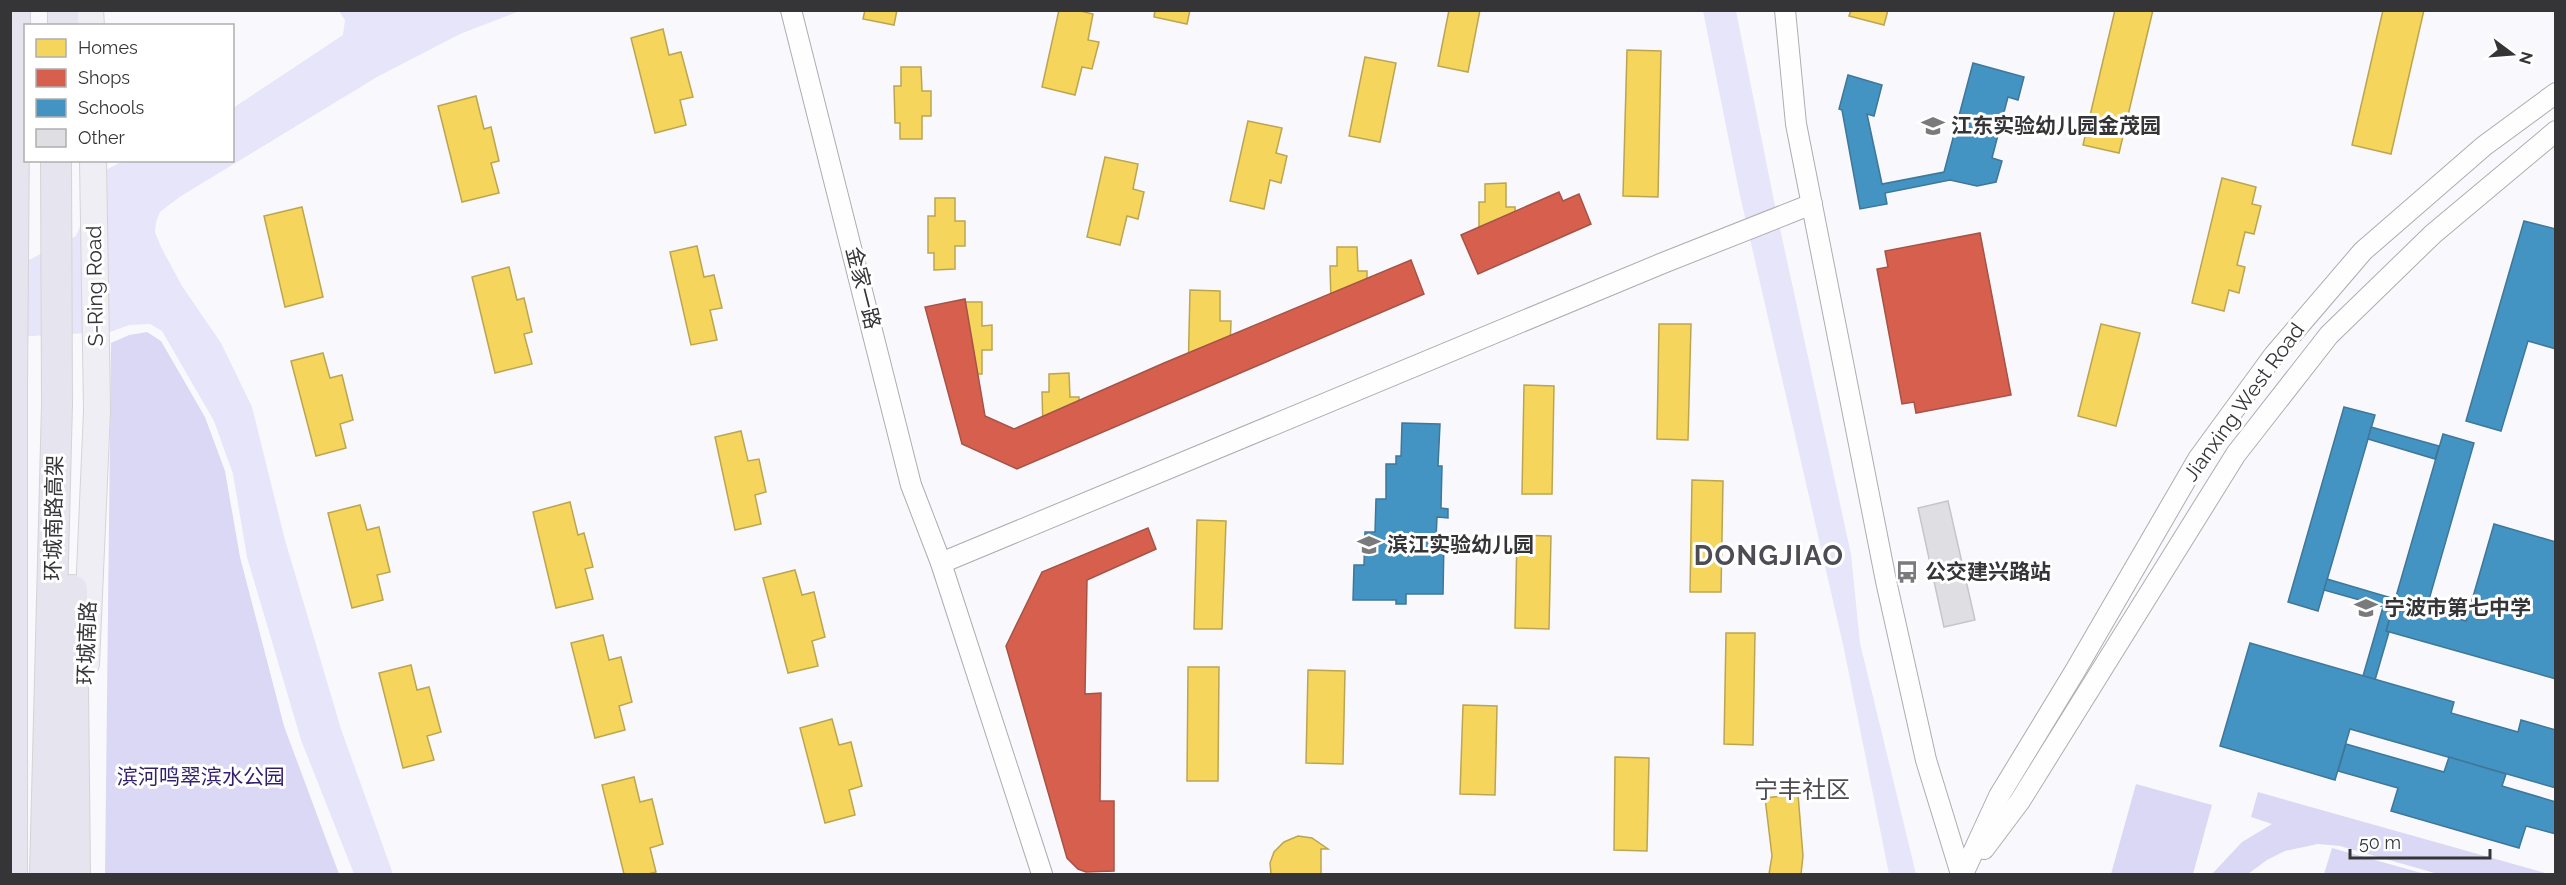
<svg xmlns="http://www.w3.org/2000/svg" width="2566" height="885" font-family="Raleway,'Noto Sans SC',sans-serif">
<rect width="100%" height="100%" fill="#f9f9fd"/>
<g fill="#dbd8f6">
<path d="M 147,332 L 161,341 L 205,417 L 225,471 L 240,557 L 284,726 L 339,874 L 105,874 L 111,343 L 129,335 Z"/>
<path d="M 2136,784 L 2212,805 L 2193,874 L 2111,874 Z"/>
<path d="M 2258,792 L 2549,874 L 2438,874 L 2340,846 L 2318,844 L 2285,851 L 2267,860 L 2248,874 L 2212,874 L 2242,842 L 2272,824 L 2251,817 Z"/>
<path d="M 2332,848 L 2425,874 L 2324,874 Z"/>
</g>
<g fill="#e6e5fa">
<path d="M 339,11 L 520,11 L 460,34 L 377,77 L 181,196 L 160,212 L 156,222 L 155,232 L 161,247 L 182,286 L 221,343 L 252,407 L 285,540 L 341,729 L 393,874 L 354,874 L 301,740 L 247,557 L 233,474 L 214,421 L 162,331 L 150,324 L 129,325 L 110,332 L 11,337 L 11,269 L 76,236 L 102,172 L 119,163 L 149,161 L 232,160 L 233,108 L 343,35 L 345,20 Z"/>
<path d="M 1703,11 L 1736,11 L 1774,201 L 1851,554 L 1860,643 L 1916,874 L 1889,874 L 1844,649 L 1739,191 Z"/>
</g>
<g fill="#f6d55c" stroke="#bca551" stroke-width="1.5">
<path d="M 865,10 L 897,10 L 894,25 L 863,19 Z"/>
<path d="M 1059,10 L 1076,10 L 1093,14 L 1088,40 L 1099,42 L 1092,69 L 1082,67 L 1075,95 L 1042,87 Z"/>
<path d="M 1155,10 L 1190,10 L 1187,24 L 1154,17 Z"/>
<path d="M 1449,10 L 1480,10 L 1468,72 L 1438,66 Z"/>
<path d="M 1851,10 L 1888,10 L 1884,25 L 1849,16 Z"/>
<path d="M 2115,10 L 2153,10 L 2119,153 L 2083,145 Z"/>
<path d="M 2383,10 L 2424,10 L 2391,154 L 2352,145 Z"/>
<path d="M 663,29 L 669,55 L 681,52 L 693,97 L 680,100 L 686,125 L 655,133 L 631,38 Z"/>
<path d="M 1627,50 L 1661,51 L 1658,197 L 1623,196 Z"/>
<path d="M 1365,57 L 1396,63 L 1380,142 L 1349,136 Z"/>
<path d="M 901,67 L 921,67 L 922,91 L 931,91 L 931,116 L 922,116 L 922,139 L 900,139 L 900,123 L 895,123 L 894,86 L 901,86 Z"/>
<path d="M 476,96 L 484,129 L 491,127 L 499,161 L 491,163 L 499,193 L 462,202 L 438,106 Z"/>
<path d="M 1248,121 L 1282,128 L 1276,153 L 1287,156 L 1281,183 L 1270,180 L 1264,209 L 1230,201 Z"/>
<path d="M 1105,157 L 1138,164 L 1133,189 L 1144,192 L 1138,219 L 1127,216 L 1120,245 L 1087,237 Z"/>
<path d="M 2222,178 L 2256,187 L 2252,204 L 2261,206 L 2254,234 L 2245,232 L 2237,265 L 2245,267 L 2239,293 L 2229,290 L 2224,311 L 2192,303 Z"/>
<path d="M 1506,183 L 1506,207 L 1515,207 L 1516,232 L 1506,232 L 1506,255 L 1485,256 L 1485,239 L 1479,239 L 1479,202 L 1485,202 L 1485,184 Z"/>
<path d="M 935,198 L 955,198 L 955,221 L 965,221 L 965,246 L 955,246 L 955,269 L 934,270 L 934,253 L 928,253 L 928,216 L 935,216 Z"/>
<path d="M 302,207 L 323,297 L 285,307 L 264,216 Z"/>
<path d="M 697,246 L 704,277 L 714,275 L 722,308 L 710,310 L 717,340 L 691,345 L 670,252 Z"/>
<path d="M 1337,247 L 1357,247 L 1358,271 L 1367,271 L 1367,295 L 1357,295 L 1358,319 L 1336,319 L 1336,302 L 1331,302 L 1330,266 L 1337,266 Z"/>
<path d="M 509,267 L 517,300 L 524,298 L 532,332 L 524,334 L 532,364 L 495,373 L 472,277 Z"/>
<path d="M 1190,290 L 1220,291 L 1220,321 L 1231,321 L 1230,349 L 1218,349 L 1218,377 L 1188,377 Z"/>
<path d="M 962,302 L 982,302 L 982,326 L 992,325 L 992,350 L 982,350 L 982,374 L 961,374 L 961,357 L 955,357 L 955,321 L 962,321 Z"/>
<path d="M 1659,324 L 1691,324 L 1688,440 L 1657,439 Z"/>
<path d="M 2101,324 L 2140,333 L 2116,426 L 2078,416 Z"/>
<path d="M 323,353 L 330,378 L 342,375 L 353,420 L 340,424 L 346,448 L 316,456 L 291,361 Z"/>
<path d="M 1069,373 L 1070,397 L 1079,397 L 1079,422 L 1070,422 L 1070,445 L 1048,446 L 1048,429 L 1043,429 L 1042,392 L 1049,392 L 1049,374 Z"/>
<path d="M 1524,385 L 1554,386 L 1552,494 L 1522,494 Z"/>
<path d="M 741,431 L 748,461 L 759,459 L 766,492 L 755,495 L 761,524 L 735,530 L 715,437 Z"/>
<path d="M 1692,480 L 1723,481 L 1721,592 L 1690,592 Z"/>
<path d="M 570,502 L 578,535 L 584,533 L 593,567 L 585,569 L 593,599 L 556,608 L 533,512 Z"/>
<path d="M 360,505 L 367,530 L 379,527 L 390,572 L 377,575 L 383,600 L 352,608 L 328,513 Z"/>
<path d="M 1197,520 L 1226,521 L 1222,629 L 1194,629 Z"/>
<path d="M 1517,535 L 1551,536 L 1549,629 L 1515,628 Z"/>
<path d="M 795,570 L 802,595 L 814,592 L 825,637 L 812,641 L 818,666 L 788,673 L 763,578 Z"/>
<path d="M 1053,584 L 1084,585 L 1082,695 L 1051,694 Z"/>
<path d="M 1726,633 L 1755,633 L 1753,745 L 1724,744 Z"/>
<path d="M 603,635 L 609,660 L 621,657 L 632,702 L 619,706 L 625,730 L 595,738 L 571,643 Z"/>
<path d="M 411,665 L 417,690 L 429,687 L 441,732 L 427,736 L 434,760 L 403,768 L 379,673 Z"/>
<path d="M 1188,667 L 1219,667 L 1218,781 L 1187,781 Z"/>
<path d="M 1308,670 L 1345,671 L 1343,764 L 1306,763 Z"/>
<path d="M 1463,705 L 1497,706 L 1495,795 L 1460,794 Z"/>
<path d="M 832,719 L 839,745 L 851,742 L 862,786 L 849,790 L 855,815 L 825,823 L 800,728 Z"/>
<path d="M 1073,743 L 1099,743 L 1098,802 L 1112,803 L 1111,864 L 1083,863 L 1084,804 L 1072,804 Z"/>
<path d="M 1615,757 L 1649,758 L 1647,851 L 1614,850 Z"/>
<path d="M 634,777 L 640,802 L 652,799 L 663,844 L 650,848 L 656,872 L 648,874 L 624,874 L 602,785 Z"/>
<path d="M 1798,794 L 1803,856 L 1801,874 L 1769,874 L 1772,856 L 1765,798 Z"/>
<path d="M 1298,836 L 1312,838 L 1328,849 L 1321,849 L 1321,874 L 1271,874 L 1270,863 L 1274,852 L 1284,842 Z"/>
</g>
<g fill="#d6604d" stroke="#a65347" stroke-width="1.5">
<path d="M 1559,192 L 1563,201 L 1579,194 L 1591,224 L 1478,274 L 1461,235 Z"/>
<path d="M 1980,233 L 2011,395 L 1916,413 L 1914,402 L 1902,404 L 1877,269 L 1888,267 L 1885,251 Z"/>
<path d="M 1411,260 L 1424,294 L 1017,469 L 962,444 L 925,307 L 965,299 L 985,416 L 1014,429 L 1164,363 Z"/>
<path d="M 1148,528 L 1156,549 L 1087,580 L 1085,694 L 1101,693 L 1100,801 L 1114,801 L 1114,871 L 1086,872 L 1078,869 L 1067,858 L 1006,646 L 1042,572 Z"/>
</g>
<g fill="#4393c3" stroke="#3f7799" stroke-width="1.5">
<path d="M 1973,63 L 2024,77 L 2018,100 L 2008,97 L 1992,158 L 2002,161 L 1996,182 L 1977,186 L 1950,180 L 1885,193 L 1887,204 L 1860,209 L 1842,110 L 1839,109 L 1848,75 L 1882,85 L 1874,116 L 1867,114 L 1882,184 L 1944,172 Z"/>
<path d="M 2524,221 L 2556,229 L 2556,349 L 2528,341 L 2501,431 L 2466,421 Z"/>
<path d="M 2344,407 L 2375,415 L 2318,611 L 2288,602 Z"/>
<path d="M 1402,423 L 1440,424 L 1438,466 L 1442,466 L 1441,508 L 1448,509 L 1448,518 L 1437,517 L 1436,540 L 1444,540 L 1443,594 L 1406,594 L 1406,604 L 1396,604 L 1396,600 L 1353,600 L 1354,565 L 1364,565 L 1365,532 L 1375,532 L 1376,499 L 1386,499 L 1386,464 L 1396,464 L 1396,456 L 1401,456 Z"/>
<path d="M 2371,427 L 2439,446 L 2435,459 L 2368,439 Z"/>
<path d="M 2443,434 L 2474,443 L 2426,610 L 2466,621 L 2494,524 L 2556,542 L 2556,679 L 2386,631 Z"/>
<path d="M 2327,579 L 2395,599 L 2392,609 L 2324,590 Z"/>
<path d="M 2383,607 L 2392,609 L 2386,631 L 2389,632 L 2375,680 L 2363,676 Z"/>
<path d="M 2250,643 L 2454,702 L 2451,713 L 2518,732 L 2521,720 L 2556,730 L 2556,788 L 2350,729 L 2335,780 L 2220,746 Z"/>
<path d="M 2346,744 L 2444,772 L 2449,757 L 2506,774 L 2502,786 L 2556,802 L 2556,834 L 2526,826 L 2519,848 L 2391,811 L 2398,788 L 2338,771 Z"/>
</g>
<path fill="#dfdfe3" stroke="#c6c6ca" stroke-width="1.5" d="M 1948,501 L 1975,620 L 1944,627 L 1918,508 Z"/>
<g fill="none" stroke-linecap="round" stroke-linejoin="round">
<g stroke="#adadb0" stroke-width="22">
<g id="minor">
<path d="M 791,10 L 911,485 L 941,563 L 1042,874"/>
<path d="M 1785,10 L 1796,124 L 1886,581 L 1926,760 L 1961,874"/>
<path d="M 941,563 L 1663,263 L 1812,204"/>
<path d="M 1984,849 L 2020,801 L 2236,454 L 2329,335 L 2433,234 L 2556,131"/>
<path d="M 1963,874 L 1999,796 L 2075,671 L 2198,459 L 2274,355 L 2363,251 L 2484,146 L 2556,93"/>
</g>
</g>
<g stroke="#d4d4d6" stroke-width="28">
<g id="major">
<path d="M 90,10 L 91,26"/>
<path d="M 86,664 L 97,411 L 93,160"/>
</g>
</g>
<g stroke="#d4d4d6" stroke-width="32">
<g id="highway">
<path d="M 63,10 L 63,26"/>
<path d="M 72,590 L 75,874"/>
<path d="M 12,874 L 12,390 L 15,10"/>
<path d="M 45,874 L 57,404 L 56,160"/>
</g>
</g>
<use href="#minor" stroke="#fefeff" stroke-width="20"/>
<use href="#major" stroke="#f0eef5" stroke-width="26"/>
<use href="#highway" stroke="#e5e4ef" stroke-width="30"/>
</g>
<defs>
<g id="school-bare" transform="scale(1.8)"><path d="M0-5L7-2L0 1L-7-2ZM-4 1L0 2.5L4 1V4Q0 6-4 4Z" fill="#7a7a7d" stroke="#fff" stroke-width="2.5" paint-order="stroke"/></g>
<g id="bus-bare" transform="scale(1.8)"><path d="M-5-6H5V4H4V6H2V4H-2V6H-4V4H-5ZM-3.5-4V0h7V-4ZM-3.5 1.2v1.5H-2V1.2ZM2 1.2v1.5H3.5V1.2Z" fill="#7a7a7d" stroke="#fff" stroke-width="2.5" paint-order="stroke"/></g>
</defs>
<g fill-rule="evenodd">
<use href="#school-bare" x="1933" y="126"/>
<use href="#school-bare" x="1369" y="545"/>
<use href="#bus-bare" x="1907" y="572"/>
<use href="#school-bare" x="2366" y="608"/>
</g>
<g text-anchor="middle" stroke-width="6" stroke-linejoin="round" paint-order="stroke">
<g font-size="21" font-weight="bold" fill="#353538" stroke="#fff" text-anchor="start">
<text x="1951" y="133">江东实验幼儿园金茂园</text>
<text x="1387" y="552">滨江实验幼儿园</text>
<text x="1925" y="579">公交建兴路站</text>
<text x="2384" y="615">宁波市第七中学</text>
</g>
<g font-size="21" fill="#353538" stroke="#fff">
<text transform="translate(95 286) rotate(-91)" y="7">S-Ring Road</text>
<text transform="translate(863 288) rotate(76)" y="7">金家一路</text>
<text transform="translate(2244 402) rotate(-54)" y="7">Jianxing West Road</text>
<text transform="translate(54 518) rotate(-89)" y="7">环城南路高架</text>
<text transform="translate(87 643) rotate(-88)" y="7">环城南路</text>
</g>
<g font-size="21" fill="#341f6e" stroke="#fff">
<text x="201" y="784">滨河鸣翠滨水公园</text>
</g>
<g font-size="24" fill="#4d4c54" stroke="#fff">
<text x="1802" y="798">宁丰社区</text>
</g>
<g font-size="27" font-weight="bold" letter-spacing="1.5" fill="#4d4c54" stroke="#fff">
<text x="1769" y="565">DONGJIAO</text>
</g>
</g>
<rect width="2566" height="885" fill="none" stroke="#353538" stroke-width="24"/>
<rect x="24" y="24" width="210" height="138" fill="#ffffff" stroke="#aeaeaf" stroke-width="1.5"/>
<rect x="36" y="39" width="30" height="18" fill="#f6d55c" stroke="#aeaeaf" stroke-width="1.5"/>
<text x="78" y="54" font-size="18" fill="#353538">Homes</text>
<rect x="36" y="69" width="30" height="18" fill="#d6604d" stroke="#aeaeaf" stroke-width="1.5"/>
<text x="78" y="84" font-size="18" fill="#353538">Shops</text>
<rect x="36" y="99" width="30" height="18" fill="#4393c3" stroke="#aeaeaf" stroke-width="1.5"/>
<text x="78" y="114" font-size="18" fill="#353538">Schools</text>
<rect x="36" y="129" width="30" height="18" fill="#dfdfe3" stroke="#aeaeaf" stroke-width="1.5"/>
<text x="78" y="144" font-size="18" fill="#353538">Other</text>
<g transform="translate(2512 54) rotate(106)" stroke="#ffffff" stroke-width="4.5" paint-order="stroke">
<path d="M0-4.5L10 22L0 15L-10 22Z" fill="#353538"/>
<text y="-9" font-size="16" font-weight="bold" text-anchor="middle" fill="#353538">N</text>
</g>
<path d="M2350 849v9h140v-9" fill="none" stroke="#353538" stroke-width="3"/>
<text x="2359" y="849" font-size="18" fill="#353538" stroke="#ffffff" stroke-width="4.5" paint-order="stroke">50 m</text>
</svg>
